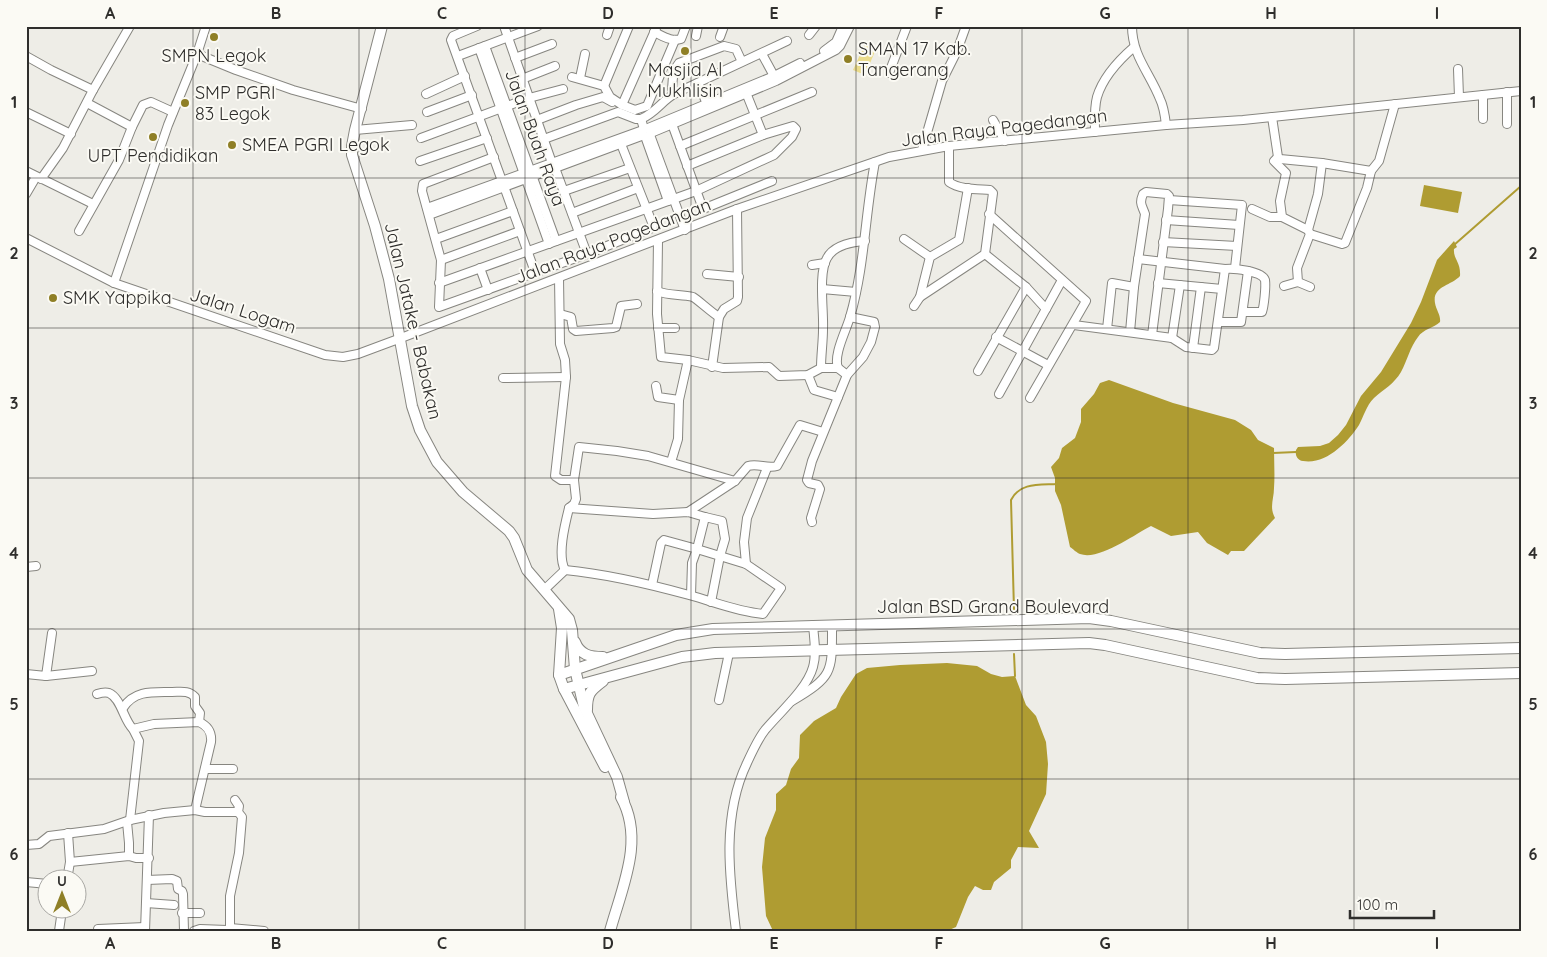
<svg xmlns="http://www.w3.org/2000/svg" width="1547" height="957" font-family="Quicksand,sans-serif">
<rect width="100%" height="100%" fill="#eeede7"/>
<path fill="#ebdc8c" d="M 865,44 L 876,49 L 865,75 L 853,70 Z"/>
<g fill="#af9c32">
<path d="M 1424,185 L 1462,192 L 1458,213 L 1420,206 Z"/>
<path d="M 1454,241 L 1457,247 L 1454,249 C 1453,259 1461,262 1460,276 C 1451,286 1432,286 1435,303 C 1436,310 1441,315 1440,322 C 1434,328 1423,329 1418,337 C 1410,347 1407,361 1401,372 C 1394,384 1384,389 1374,398 C 1366,406 1364,416 1359,425 C 1348,442 1326,465 1303,461 C 1297,460 1295,455 1296,450 L 1298,447 L 1320,446 L 1329,443 L 1338,435 L 1346,425 L 1361,396 L 1381,372 L 1411,323 L 1421,302 L 1437,260 Z"/>
<path d="M 1109,380 L 1173,403 L 1235,420 L 1251,430 L 1258,440 L 1274,448 C 1274,461 1275,475 1274,488 C 1274,499 1269,507 1275,518 L 1244,551 L 1231,551 L 1228,555 L 1207,543 L 1198,532 L 1171,536 L 1151,526 C 1135,534 1099,561 1080,554 C 1077,553 1073,549 1070,547 L 1061,505 L 1055,491 L 1055,478 L 1051,467 L 1059,458 L 1062,448 L 1075,438 L 1081,422 L 1081,409 L 1094,394 L 1100,383 Z"/>
<path d="M 947,663 L 977,666 L 991,674 L 1002,677 L 1015,676 L 1026,705 L 1036,716 L 1046,742 L 1048,764 L 1046,794 L 1029,831 L 1039,848 L 1018,847 L 1011,860 L 1011,868 L 994,882 L 991,890 L 983,890 L 975,886 L 968,897 L 956,927 L 947,931 L 773,931 L 766,916 L 762,867 L 765,838 L 776,810 L 776,794 L 786,785 L 791,769 L 799,758 L 800,735 L 814,721 L 836,708 L 841,697 L 856,674 L 867,668 L 900,665 Z"/>
</g>
<g fill="none" stroke-linecap="round" stroke-linejoin="round">
<g stroke="#af9c32" stroke-width="2">
<path d="M 1454,245 L 1521,186"/>
<path d="M 1273,453 L 1296,452"/>
<path d="M 1014,610 L 1011,500 C 1020,482 1040,485 1057,484"/>
<path d="M 1014,654 L 1015,676"/>
</g>
<g stroke="#878680" stroke-width="10">
<g id="minor">
<path d="M 477,26 L 453,36 L 451,40 L 535,272"/>
<path d="M 504,26 L 552,163"/>
<path d="M 1132,26 C 1132,56 1150,73 1160,99 C 1164,107 1165,116 1166,125"/>
<path d="M 654,32 C 663,36 671,42 681,39 L 686,26"/>
<path d="M 607,35 L 610,26"/>
<path d="M 809,35 L 816,26"/>
<path d="M 696,36 L 698,26"/>
<path d="M 720,37 L 724,26"/>
<path d="M 485,46 L 556,241"/>
<path d="M 479,48 L 549,244"/>
<path d="M 824,51 L 836,42 L 843,26"/>
<path d="M 197,54 L 236,70 L 293,90 L 362,109"/>
<path d="M 762,54 L 774,76"/>
<path d="M 26,56 L 51,70 L 93,90"/>
<path d="M 458,56 L 538,26"/>
<path d="M 515,58 L 552,44"/>
<path d="M 742,62 L 736,49 L 724,46 L 679,63 C 672,71 673,80 672,89 L 676,93 L 787,41"/>
<path d="M 1458,69 L 1459,97"/>
<path d="M 889,73 L 907,26"/>
<path d="M 572,77 L 604,86 L 610,97 L 622,105 L 657,26"/>
<path d="M 580,78 L 585,54"/>
<path d="M 522,79 L 555,66"/>
<path d="M 698,83 L 707,104"/>
<path d="M 604,86 L 629,26"/>
<path d="M 745,90 L 763,135"/>
<path d="M 426,94 L 465,76"/>
<path d="M 87,103 L 132,127"/>
<path d="M 622,105 L 635,110 L 647,106 L 675,40"/>
<path d="M 26,112 L 71,134"/>
<path d="M 427,112 L 472,95"/>
<path d="M 1272,117 L 1278,157 L 1280,159 L 1322,163 L 1371,171"/>
<path d="M 641,119 C 657,112 662,100 676,93"/>
<path d="M 1483,119 L 1483,95"/>
<path d="M 537,120 L 576,105 L 603,97 L 612,102"/>
<path d="M 993,120 L 1005,141"/>
<path d="M 672,124 L 703,209 L 772,181"/>
<path d="M 1507,124 L 1507,92"/>
<path d="M 648,128 L 774,76 L 800,63"/>
<path d="M 355,130 L 412,125"/>
<path d="M 1095,132 C 1095,121 1094,108 1097,97 C 1103,77 1119,60 1134,47"/>
<path d="M 651,133 L 776,81 L 836,50 L 840,46 L 850,26"/>
<path d="M 650,135 L 685,230"/>
<path d="M 421,138 L 529,98 L 563,89"/>
<path d="M 544,139 L 618,112 L 636,119 L 641,119 L 644,129"/>
<path d="M 646,139 L 668,201"/>
<path d="M 680,146 L 812,92"/>
<path d="M 922,150 L 942,81 L 957,51 L 966,26"/>
<path d="M 494,157 L 423,184 L 422,191 L 441,260 L 439,307 L 587,254 L 652,228 L 653,225 L 621,144"/>
<path d="M 1278,157 L 1274,161 L 1286,173 L 1280,201 L 1282,217 L 1308,230"/>
<path d="M 420,161 L 487,138"/>
<path d="M 555,168 L 587,254"/>
<path d="M 26,171 L 93,204"/>
<path d="M 41,179 L 63,148 L 93,90 L 130,26"/>
<path d="M 564,191 L 630,168"/>
<path d="M 26,194 L 36,177"/>
<path d="M 1169,200 L 1242,205 L 1235,268"/>
<path d="M 427,208 L 643,130"/>
<path d="M 1252,209 L 1270,217 L 1282,217"/>
<path d="M 572,213 L 638,188"/>
<path d="M 989,214 L 1086,301 L 1030,398"/>
<path d="M 429,215 L 644,135"/>
<path d="M 1166,220 L 1239,225"/>
<path d="M 79,231 L 119,160 L 132,127 L 143,105 L 151,102 L 173,112"/>
<path d="M 1310,234 L 1342,244 L 1345,243 L 1367,188 L 1371,171 L 1379,161 L 1395,104"/>
<path d="M 26,238 L 114,283 L 325,355 L 343,357 L 358,354 L 401,338 L 737,209 L 889,157 L 949,146 L 1166,125 L 1243,120 L 1521,91"/>
<path d="M 436,239 L 513,211"/>
<path d="M 904,239 L 930,257"/>
<path d="M 658,241 L 657,314 L 661,357 L 688,360 L 723,368 L 769,367 L 779,376 L 808,375 L 821,368 L 838,368 L 847,375"/>
<path d="M 1163,242 L 1237,246"/>
<path d="M 985,254 L 1026,287 L 1046,309"/>
<path d="M 1138,259 L 1225,269 C 1233,268 1262,271 1265,280 C 1266,287 1264,306 1262,312 L 1244,312"/>
<path d="M 441,260 L 520,231"/>
<path d="M 812,265 L 825,263"/>
<path d="M 480,268 L 488,290"/>
<path d="M 707,274 L 739,277"/>
<path d="M 559,278 L 560,344 L 565,360 L 566,377 L 555,476 L 561,480 L 574,480"/>
<path d="M 114,283 L 168,125 L 197,54 L 206,26"/>
<path d="M 439,283 L 696,191 L 774,155 L 792,137 L 796,129 L 793,126 L 763,135 L 687,166"/>
<path d="M 1158,283 L 1222,289"/>
<path d="M 1284,286 L 1298,282"/>
<path d="M 1310,287 L 1298,282 L 1297,268 L 1310,234 L 1308,230 L 1318,194 L 1322,163"/>
<path d="M 822,289 L 856,292"/>
<path d="M 657,291 C 669,296 681,294 693,297 C 697,299 712,313 719,317"/>
<path d="M 920,297 L 985,254 L 993,193 L 990,190 C 978,189 960,190 949,182 L 949,146"/>
<path d="M 914,306 L 920,297 L 930,257 L 959,240 L 968,188"/>
<path d="M 560,314 L 571,317 L 573,329 L 576,331 L 613,328 L 616,327 L 621,306 L 637,304"/>
<path d="M 1218,322 L 1241,322 L 1248,271"/>
<path d="M 1074,325 L 1172,338 L 1186,347 L 1212,350 L 1214,348 L 1225,269"/>
<path d="M 658,328 L 675,328"/>
<path d="M 1107,329 L 1112,283 L 1134,287"/>
<path d="M 1130,332 L 1134,287 L 1145,214 C 1142,205 1139,204 1143,194 L 1146,192 L 1167,194 L 1169,196 L 1168,209 L 1152,335"/>
<path d="M 996,337 L 1048,365"/>
<path d="M 1172,338 L 1180,285"/>
<path d="M 1193,348 L 1201,287"/>
<path d="M 712,367 L 719,317 L 724,309 L 737,301 L 738,297 L 737,209"/>
<path d="M 821,368 C 821,355 823,342 823,329 C 824,312 818,273 827,258 C 834,245 851,242 865,241"/>
<path d="M 838,368 C 833,355 846,331 850,317 C 865,266 865,213 875,162"/>
<path d="M 978,371 L 1026,287"/>
<path d="M 808,375 L 814,390 L 838,397"/>
<path d="M 503,378 L 566,377"/>
<path d="M 656,386 L 658,397 L 679,400"/>
<path d="M 999,394 L 1062,280"/>
<path d="M 671,462 L 678,439 L 679,400 L 688,360"/>
<path d="M 688,512 L 735,481 L 748,466 C 758,463 767,469 777,466 L 800,425 L 823,432"/>
<path d="M 705,517 L 722,521 L 725,539 L 720,556 L 711,602"/>
<path d="M 812,522 L 811,518 L 820,489 L 818,485 L 809,483 L 807,480 L 812,461 L 847,375 L 863,357 L 871,342 L 875,327 L 874,322 L 850,317"/>
<path d="M 746,564 L 744,542 L 747,518 L 767,468"/>
<path d="M 26,567 L 36,566"/>
<path d="M 565,570 C 606,574 649,584 689,595 C 715,602 735,611 763,614 L 781,588 L 746,564 L 697,549 L 705,517 L 688,512 L 653,514 L 569,508"/>
<path d="M 565,570 C 557,555 565,524 569,508 L 574,504 L 576,499 L 574,480 L 579,447 L 617,451 L 648,456 L 735,481"/>
<path d="M 652,585 L 661,543 L 664,540 L 697,549 L 692,563 L 691,595"/>
<path d="M 545,589 L 565,570"/>
<path d="M 26,674 L 46,676 L 52,633"/>
<path d="M 46,676 L 92,671"/>
<path d="M 97,694 C 100,693 106,692 109,693 C 121,698 124,721 133,729"/>
<path d="M 719,700 L 729,653"/>
<path d="M 792,701 C 834,676 832,672 832,625"/>
<path d="M 123,708 C 134,690 153,692 172,692 C 181,692 188,690 195,697 L 195,706 L 200,713 L 199,722"/>
<path d="M 205,769 L 233,769"/>
<path d="M 130,820 L 139,741 L 133,729 L 154,724 L 199,722 C 208,726 212,732 211,742 L 195,810"/>
<path d="M 127,822 L 129,843 L 129,856"/>
<path d="M 26,845 L 39,844 L 49,836 L 104,829 L 130,820 L 164,813 L 195,810 L 205,812 L 238,812"/>
<path d="M 70,862 L 129,856 L 136,858 L 149,858"/>
<path d="M 67,880 L 70,862 L 68,833"/>
<path d="M 147,880 L 172,879 L 177,881 L 178,889 L 182,891 L 183,894 L 184,931"/>
<path d="M 26,882 L 48,884"/>
<path d="M 146,903 L 174,905"/>
<path d="M 182,913 L 200,913"/>
<path d="M 230,928 L 264,931"/>
<path d="M 98,929 L 145,927"/>
<path d="M 59,931 L 62,910"/>
<path d="M 145,931 L 149,815"/>
<path d="M 194,931 L 200,929 L 227,930 L 230,928 L 230,896 L 239,853 L 242,817 L 238,812 L 239,806 L 235,800"/>
<path d="M 736,931 C 729,875 722,815 747,763 C 752,752 758,739 765,730 C 780,712 807,689 813,667 C 817,653 814,639 813,625"/>
</g>
</g>
<g stroke="#878680" stroke-width="12">
<g id="major">
<path d="M 382,26 L 355,130 L 352,146 L 352,155 L 375,226 L 389,279 L 412,406 L 420,430 L 437,462 L 463,492 L 509,531 L 514,538 L 527,570 L 569,619 L 572,630 L 575,669 L 584,707 L 617,777 L 624,802"/>
<path d="M 559,609 L 562,628 L 559,675 L 564,689 L 605,767"/>
<path d="M 575,642 C 580,655 590,657 603,657"/>
<path d="M 559,675 L 676,635 L 713,629 L 1089,618 L 1111,621 L 1260,653 L 1285,654 L 1521,648"/>
<path d="M 564,689 L 682,657 L 715,653 L 1089,643 L 1105,645 L 1257,678 L 1285,679 L 1521,673"/>
<path d="M 587,710 C 587,693 590,691 603,681"/>
<path d="M 610,931 C 622,887 645,840 621,797"/>
</g>
</g>
<use href="#minor" stroke="#fff" stroke-width="8"/>
<use href="#major" stroke="#fff" stroke-width="10"/>
</g>
<path fill="none" stroke="#2f2e2c" stroke-width="1" stroke-opacity="0.55" d="M 193,26 L 193,931M 359,26 L 359,931M 525,26 L 525,931M 691,26 L 691,931M 856,26 L 856,931M 1022,26 L 1022,931M 1188,26 L 1188,931M 1354,26 L 1354,931M 26,178 L 1521,178M 26,328 L 1521,328M 26,478 L 1521,478M 26,629 L 1521,629M 26,779 L 1521,779"/>
<g fill="#8f7f26" stroke="#fbfaf4" stroke-width="2">
<circle cx="214" cy="37" r="5"/>
<circle cx="685" cy="51" r="5"/>
<circle cx="848" cy="59" r="5"/>
<circle cx="185" cy="103" r="5"/>
<circle cx="153" cy="137" r="5"/>
<circle cx="232" cy="145" r="5"/>
<circle cx="53" cy="298" r="5"/>
</g>
<g text-anchor="middle" stroke-width="4" stroke-linejoin="round" paint-order="stroke">
<g font-size="18" fill="#2f2e2c" stroke="#fbfaf4" text-anchor="start">
<text x="858" y="55">SMAN 17 Kab.<tspan x="858" dy="21">Tangerang</tspan></text>
<text x="214" y="62" text-anchor="middle">SMPN Legok</text>
<text x="685" y="76" text-anchor="middle">Masjid Al<tspan x="685" dy="21">Mukhlisin</tspan></text>
<text x="195" y="99">SMP PGRI<tspan x="195" dy="21">83 Legok</tspan></text>
<text x="242" y="151">SMEA PGRI Legok</text>
<text x="153" y="162" text-anchor="middle">UPT Pendidikan</text>
<text x="63" y="304">SMK Yappika</text>
</g>
<g font-size="18" fill="#2f2e2c" stroke="#fbfaf4">
<text transform="translate(1004 128) rotate(-7)" y="6">Jalan Raya Pagedangan</text>
<text transform="translate(535 138) rotate(70)" y="6">Jalan Buah Raya</text>
<text transform="translate(613 241) rotate(-21)" y="6">Jalan Raya Pagedangan</text>
<text transform="translate(243 311) rotate(18)" y="6">Jalan Logam</text>
<text transform="translate(413 321) rotate(77)" y="6">Jalan Jatake - Babakan</text>
<text x="993" y="613">Jalan BSD Grand Boulevard</text>
</g>
</g>
<rect width="1547" height="957" fill="none" stroke="#fbfaf4" stroke-width="55"/>
<g transform="translate(62 894)"><circle r="24" fill="#fbfaf4" stroke="#a9a8a4"/>
<path d="M0-4L9 19L0 12L-9 19Z" fill="#8f7f26"/>
<text y="-8" font-size="14" font-weight="bold" text-anchor="middle" fill="#2f2e2c">U</text>
</g>
<path d="M1350 910v8h84v-8" fill="none" stroke="#2f2e2c" stroke-width="2.5"/>
<text x="1357" y="910" font-size="15" fill="#2f2e2c" stroke="#fbfaf4" stroke-width="4" paint-order="stroke">100 m</text>
<rect x="28" y="28" width="1492" height="902" fill="none" stroke="#2f2e2c" stroke-width="2"/>
<g font-size="16" text-anchor="middle" font-weight="bold" fill="#2f2e2c">
<text x="110" y="19">A</text>
<text x="276" y="19">B</text>
<text x="442" y="19">C</text>
<text x="608" y="19">D</text>
<text x="774" y="19">E</text>
<text x="939" y="19">F</text>
<text x="1105" y="19">G</text>
<text x="1271" y="19">H</text>
<text x="1437" y="19">I</text>
<text x="14" y="108">1</text>
<text x="1533" y="108">1</text>
<text x="14" y="259">2</text>
<text x="1533" y="259">2</text>
<text x="14" y="409">3</text>
<text x="1533" y="409">3</text>
<text x="14" y="559">4</text>
<text x="1533" y="559">4</text>
<text x="14" y="710">5</text>
<text x="1533" y="710">5</text>
<text x="14" y="860">6</text>
<text x="1533" y="860">6</text>
<text x="110" y="949">A</text>
<text x="276" y="949">B</text>
<text x="442" y="949">C</text>
<text x="608" y="949">D</text>
<text x="774" y="949">E</text>
<text x="939" y="949">F</text>
<text x="1105" y="949">G</text>
<text x="1271" y="949">H</text>
<text x="1437" y="949">I</text>
</g>
</svg>
